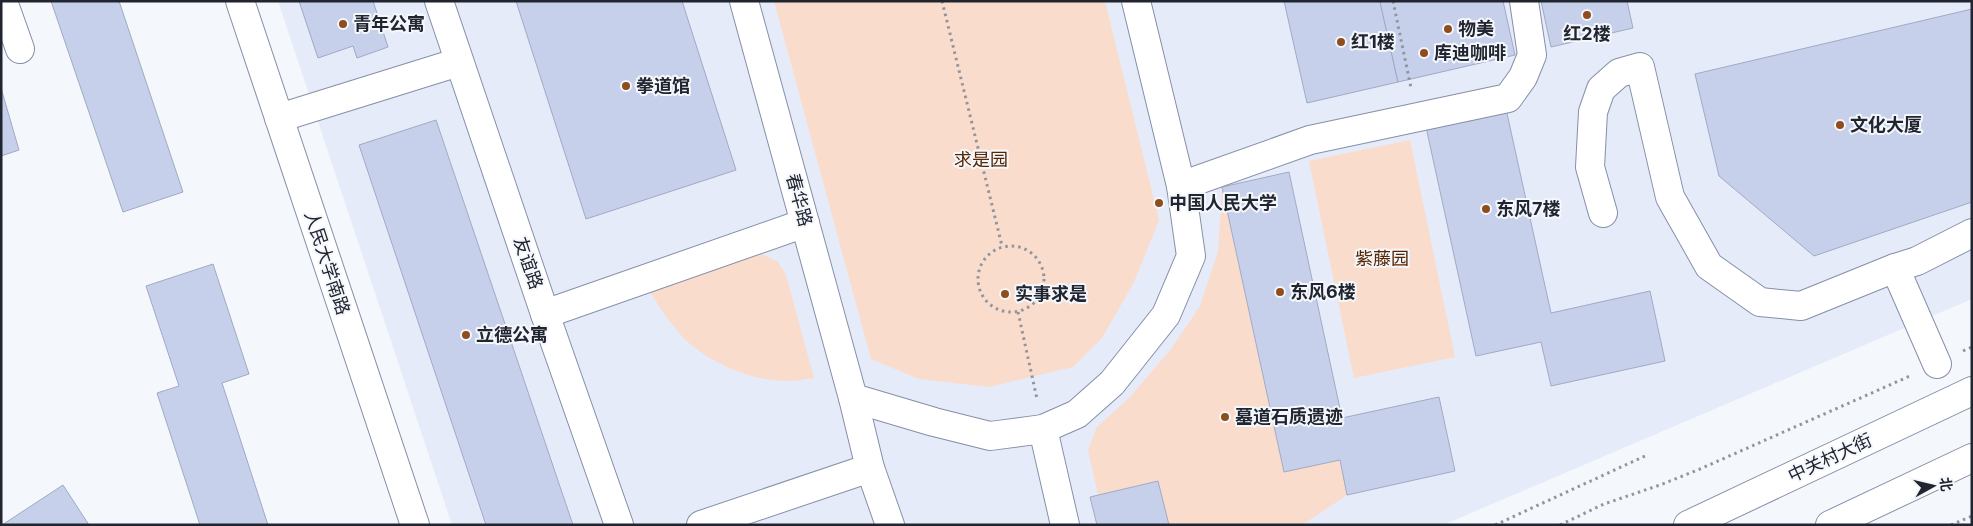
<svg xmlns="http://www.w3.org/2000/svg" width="1973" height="526" font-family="Inter,'Noto Sans SC',sans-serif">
<rect width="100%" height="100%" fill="#f4f7fc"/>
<path fill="#e5ebf9" d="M 278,1 L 1972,1 L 1972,299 L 1443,525 L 452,525 Z"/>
<g fill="#fadccc">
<path d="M 774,1 L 1105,1 L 1159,220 L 1134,282 L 1102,338 L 1073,367 L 989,387 L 919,379 L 871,359 Z"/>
<path d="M 1410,140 L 1455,357 L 1354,378 L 1309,161 Z"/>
<path d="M 1222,187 L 1284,472 L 1340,460 L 1347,495 L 1302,525 L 1169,525 L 1158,481 L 1098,495 L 1088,450 L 1097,427 L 1129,398 L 1171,349 L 1200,306 L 1218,252 Z"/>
<path d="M 762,254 L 778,262 L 786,275 L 814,378 C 805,379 796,381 787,381 C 750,381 704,361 680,334 C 668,320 658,305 649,290 Z"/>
</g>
<g fill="#c6d0eb" stroke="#a1aac4">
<path d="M 51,1 L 119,1 L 183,192 L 123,212 Z"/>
<path d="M 299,1 L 373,1 L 388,47 L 357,58 L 353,46 L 318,58 Z"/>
<path d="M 516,1 L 682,1 L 736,170 L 586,219 Z"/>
<path d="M 1284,1 L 1380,1 L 1398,82 L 1307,103 Z"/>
<path d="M 1384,1 L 1503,1 L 1515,55 L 1398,82 L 1380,2 Z"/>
<path d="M 1541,1 L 1627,1 L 1633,28 L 1551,47 Z"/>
<path d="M 1972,9 L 1972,202 L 1814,256 L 1719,176 L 1695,74 Z"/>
<path d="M 1,88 L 19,150 L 1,156 Z"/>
<path d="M 1506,109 L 1551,313 L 1650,291 L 1665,361 L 1551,386 L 1541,342 L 1476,356 L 1426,127 Z"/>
<path d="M 436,120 L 573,525 L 486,525 L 359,145 Z"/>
<path d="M 1289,172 L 1342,418 L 1439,397 L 1455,471 L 1347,495 L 1340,460 L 1284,472 L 1222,187 Z"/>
<path d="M 213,264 L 249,374 L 222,383 L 268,525 L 200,525 L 157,393 L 179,386 L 146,286 Z"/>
<path d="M 1158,481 L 1169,525 L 1097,525 L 1090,497 Z"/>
<path d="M 63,485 L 89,525 L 2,525 Z"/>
</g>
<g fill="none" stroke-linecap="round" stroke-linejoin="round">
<g stroke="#868fa8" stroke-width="30">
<g id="minor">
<path d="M 3,1 L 20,49"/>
<path d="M 240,1 L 415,525"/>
<path d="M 439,1 L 545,314 L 619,525"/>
<path d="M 744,1 L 853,398 L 870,468 L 890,525"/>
<path d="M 279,118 L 459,62"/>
<path d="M 1181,186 L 1310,140 L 1508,98 L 1523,77 L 1532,55 L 1524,1"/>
<path d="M 1603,213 L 1590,167 L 1593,112 L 1601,89 L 1619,73 L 1640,67 L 1670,197 L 1709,266 L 1760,302 L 1801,306 L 1895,268"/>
<path d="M 545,314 L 805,223"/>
<path d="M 1937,364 L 1895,268 L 1917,261 L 1972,233"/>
<path d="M 853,398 L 934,422 L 990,436 L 1043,429 L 1077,414 L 1112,383 L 1166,315 L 1191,256 L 1181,186 L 1136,1"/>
<path d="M 1043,429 L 1065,525"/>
<path d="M 701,525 L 870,468"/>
</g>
</g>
<g stroke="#868fa8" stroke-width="30">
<g id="major">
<path d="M 1688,525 L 1972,391"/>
<path d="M 1830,525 L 1972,458"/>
</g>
</g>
<g stroke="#92959d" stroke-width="3" stroke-dasharray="2.5 4" stroke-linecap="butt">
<path d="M 942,1 L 1002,246"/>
<path d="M 1393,1 L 1411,88"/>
<circle cx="1011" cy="279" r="33"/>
<path d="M 1018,312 L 1037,399"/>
<path d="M 1963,351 L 1972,347"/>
<path d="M 1495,525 L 1645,456"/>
<path d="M 1560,525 L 1604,504 L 1660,485 L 1700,469 L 1910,376"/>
<path d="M 1951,525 L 1972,516"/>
</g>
<use href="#minor" stroke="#fff" stroke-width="28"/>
<use href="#major" stroke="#fff" stroke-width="28"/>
</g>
<g fill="#8f4c1d" stroke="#f4f7fc" stroke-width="2">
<circle cx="1587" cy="15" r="5"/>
<circle cx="343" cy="24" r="5"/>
<circle cx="1448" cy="29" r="5"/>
<circle cx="1341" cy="42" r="5"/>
<circle cx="1424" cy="53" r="5"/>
<circle cx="626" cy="86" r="5"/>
<circle cx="1840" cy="125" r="5"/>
<circle cx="1159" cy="203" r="5"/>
<circle cx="1486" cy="209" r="5"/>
<circle cx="1280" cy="292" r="5"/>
<circle cx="1005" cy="294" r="5"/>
<circle cx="466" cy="335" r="5"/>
<circle cx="1225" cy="417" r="5"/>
</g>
<g text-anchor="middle" stroke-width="4" stroke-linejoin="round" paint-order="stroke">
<g font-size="18" font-weight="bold" fill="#21252f" stroke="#f4f7fc" text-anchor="start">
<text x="353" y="30">青年公寓</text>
<text x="1458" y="35">物美</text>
<text x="1587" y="40" text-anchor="middle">红2楼</text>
<text x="1351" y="48">红1楼</text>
<text x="1434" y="59">库迪咖啡</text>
<text x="636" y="92">拳道馆</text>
<text x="1850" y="131">文化大厦</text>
<text x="1169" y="209">中国人民大学</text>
<text x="1496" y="215">东风7楼</text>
<text x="1290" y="298">东风6楼</text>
<text x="1015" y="300">实事求是</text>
<text x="476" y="341">立德公寓</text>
<text x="1235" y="423">墓道石质遗迹</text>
</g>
<g font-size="18" fill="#572600" stroke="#f4f7fc">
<text x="981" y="166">求是园</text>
<text x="1382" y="265">紫藤园</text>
</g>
<g font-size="18" fill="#21252f" stroke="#f4f7fc">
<text transform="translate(799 200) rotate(75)" y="6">春华路</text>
<text transform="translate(327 263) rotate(72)" y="6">人民大学南路</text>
<text transform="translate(528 263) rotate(71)" y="6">友谊路</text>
<text transform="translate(1830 458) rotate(-25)" y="6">中关村大街</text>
</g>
</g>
<rect width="1973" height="526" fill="none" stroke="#21252f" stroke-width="5"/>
<g transform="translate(1933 486) rotate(82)" stroke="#f4f7fc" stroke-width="4" paint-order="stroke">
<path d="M0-4L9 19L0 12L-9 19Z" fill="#21252f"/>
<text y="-8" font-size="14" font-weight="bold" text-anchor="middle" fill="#21252f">北</text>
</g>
</svg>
